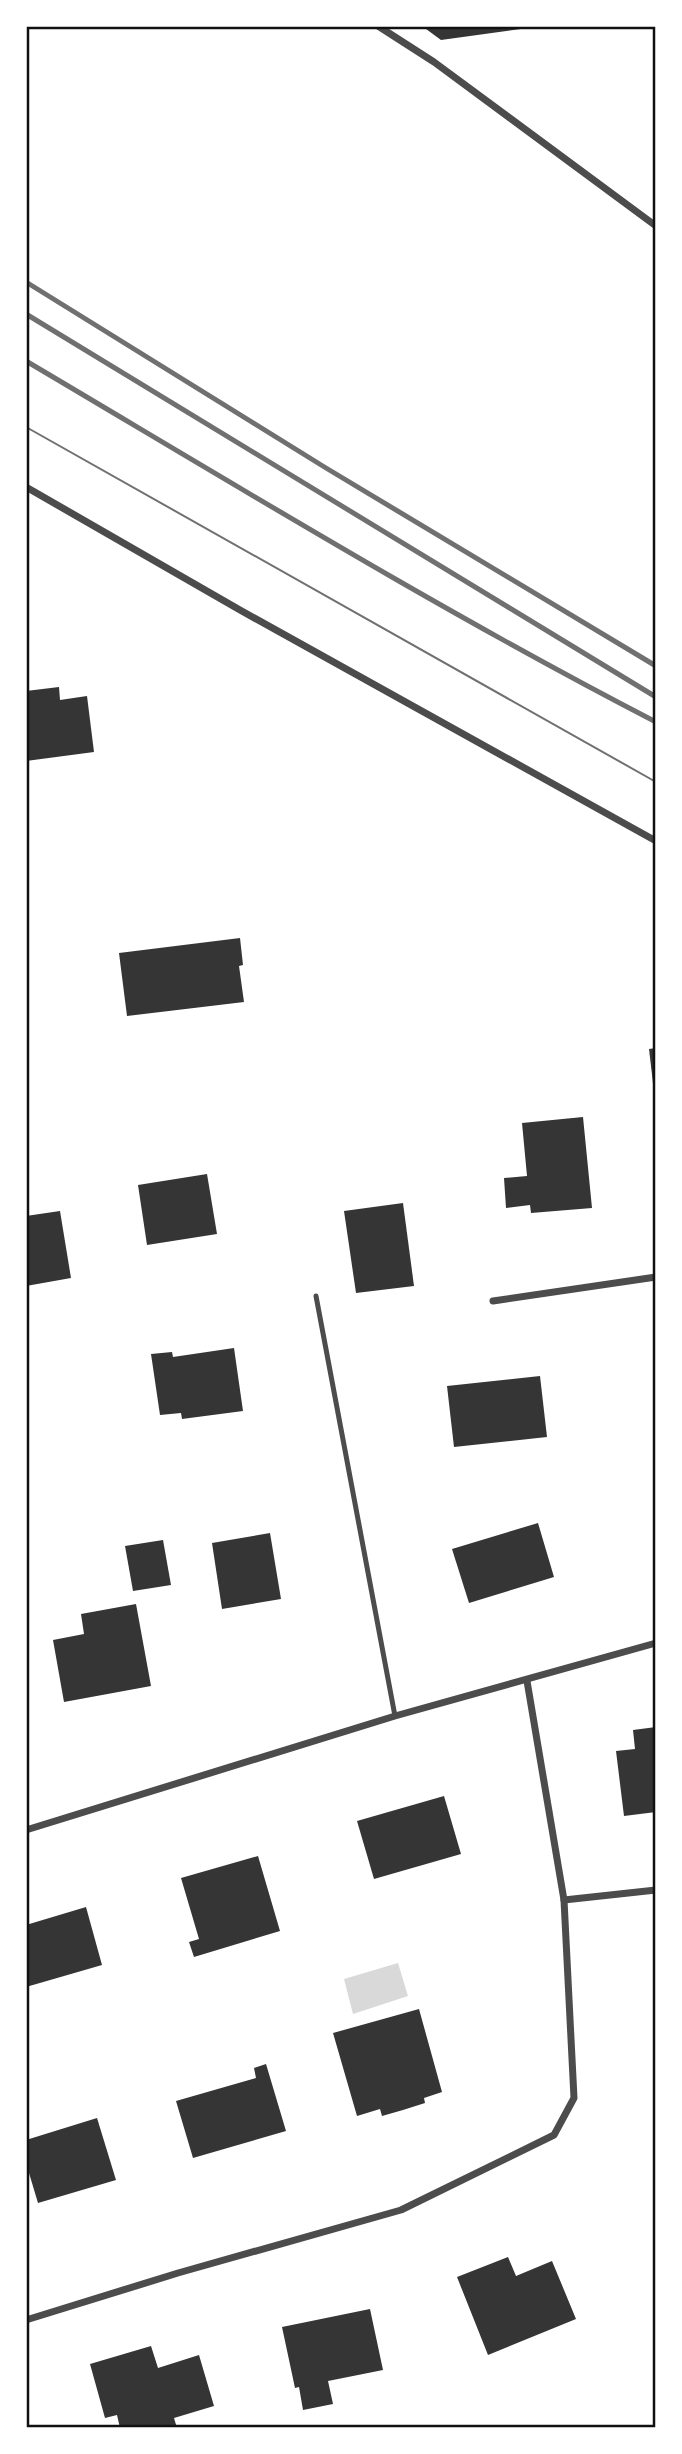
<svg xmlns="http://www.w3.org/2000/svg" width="682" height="2454" font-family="'Nunito Sans',sans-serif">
<rect width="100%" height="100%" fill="#fff"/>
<path fill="#d9d9d9" d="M 398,1963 L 408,1996 L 353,2014 L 344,1979 Z"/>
<g fill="#353535">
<path d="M 422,26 L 528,26 L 528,28 L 441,40 Z"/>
<path d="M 59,687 L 60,700 L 87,696 L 94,752 L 26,761 L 26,691 Z"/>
<path d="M 240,938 L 243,965 L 239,966 L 244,1002 L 127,1016 L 119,953 Z"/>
<path d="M 656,1048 L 656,1092 L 654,1092 L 649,1049 Z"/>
<path d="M 583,1117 L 592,1208 L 531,1213 L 530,1205 L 506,1208 L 504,1178 L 527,1176 L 522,1123 Z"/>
<path d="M 207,1174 L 217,1234 L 147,1245 L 138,1185 Z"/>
<path d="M 403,1203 L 414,1286 L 356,1293 L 344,1211 Z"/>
<path d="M 60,1211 L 71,1278 L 26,1286 L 26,1216 Z"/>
<path d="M 234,1348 L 243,1411 L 182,1419 L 181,1413 L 160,1415 L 151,1354 L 172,1352 L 173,1357 Z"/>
<path d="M 540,1376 L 547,1437 L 454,1447 L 447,1386 Z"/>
<path d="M 538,1523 L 554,1577 L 469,1603 L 452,1549 Z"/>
<path d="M 270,1533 L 281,1599 L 222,1609 L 212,1543 Z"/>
<path d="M 163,1540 L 171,1585 L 133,1591 L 125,1546 Z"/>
<path d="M 136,1604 L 151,1686 L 64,1702 L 53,1640 L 84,1634 L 81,1614 Z"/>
<path d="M 656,1727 L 656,1812 L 624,1816 L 616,1751 L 635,1749 L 633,1730 Z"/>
<path d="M 444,1796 L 461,1854 L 374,1879 L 357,1821 Z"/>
<path d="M 258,1856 L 280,1931 L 194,1957 L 189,1942 L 199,1939 L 181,1878 Z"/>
<path d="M 86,1907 L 102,1965 L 26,1987 L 26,1925 Z"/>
<path d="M 419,2009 L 442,2092 L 424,2098 L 425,2103 L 403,2110 L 382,2116 L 380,2109 L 357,2116 L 333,2033 Z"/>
<path d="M 266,2064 L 286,2131 L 193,2158 L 176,2101 L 256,2078 L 254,2068 Z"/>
<path d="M 97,2118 L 116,2180 L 38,2203 L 26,2163 L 26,2140 Z"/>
<path d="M 508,2257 L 516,2276 L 552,2261 L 576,2319 L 488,2355 L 457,2277 Z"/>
<path d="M 370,2309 L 383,2370 L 328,2381 L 333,2404 L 303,2410 L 299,2387 L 295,2388 L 282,2327 Z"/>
<path d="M 151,2346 L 158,2368 L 199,2355 L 214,2406 L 174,2418 L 177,2428 L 120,2428 L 117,2415 L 105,2418 L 90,2364 Z"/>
</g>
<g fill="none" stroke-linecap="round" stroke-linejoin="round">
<path stroke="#4c4c4c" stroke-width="5" d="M 316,1296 L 395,1716"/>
<g stroke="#4c4c4c" stroke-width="7">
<path d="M 378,26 L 434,62 L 656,226"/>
<path d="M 26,487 L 240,610 L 656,841"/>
<path d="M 493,1301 L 656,1277"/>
<path d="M 26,1830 L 395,1716 L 656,1643"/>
<path d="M 564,1900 L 656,1890"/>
<path d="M 26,2320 L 178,2273 L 401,2210 L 554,2135 L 574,2098 L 564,1900 L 527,1681"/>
</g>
<path stroke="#707070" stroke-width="2" d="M 26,427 L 656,782"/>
<g stroke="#707070" stroke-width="5">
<path d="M 26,282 L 326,468 L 656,666"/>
<path d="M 26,314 L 656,697"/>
<path d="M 26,361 C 234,484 441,611 656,722"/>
</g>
</g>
<rect width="682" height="2454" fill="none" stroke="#ffffff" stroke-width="56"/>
<rect x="28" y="28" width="626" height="2398" fill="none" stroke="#111" stroke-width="2.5"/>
</svg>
